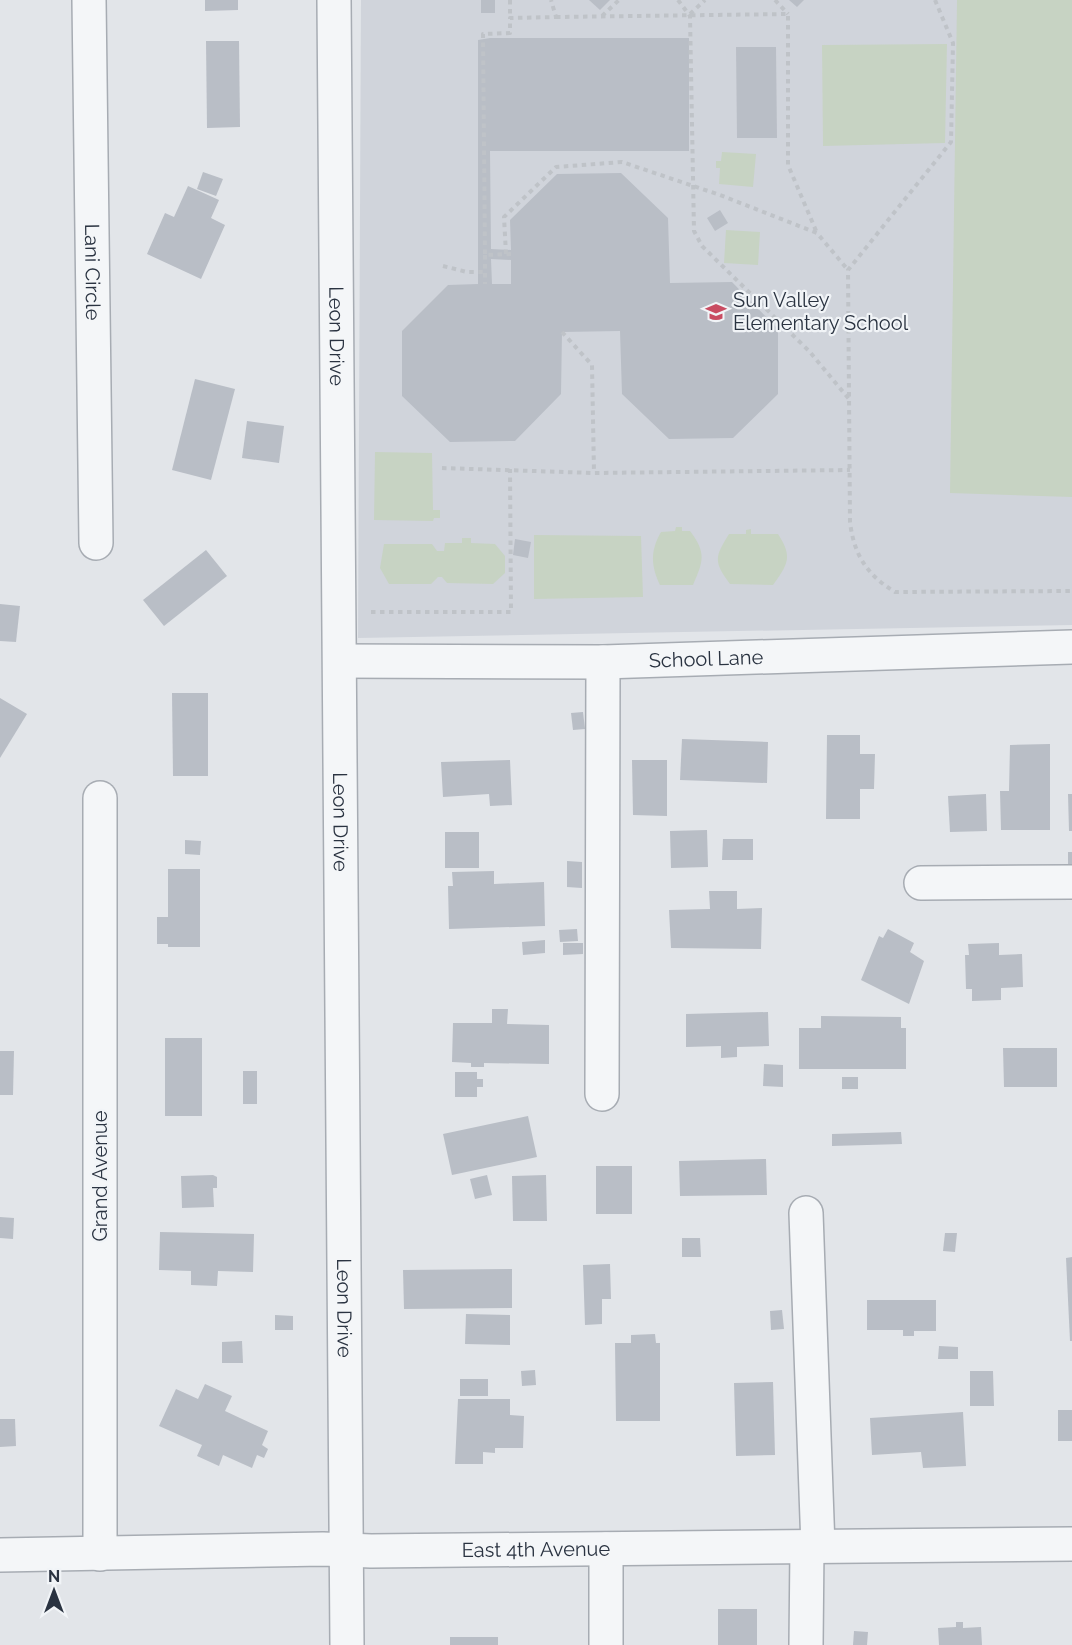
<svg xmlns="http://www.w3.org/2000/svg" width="1072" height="1645" font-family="Raleway,sans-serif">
<rect width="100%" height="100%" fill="#e2e5e9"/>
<path fill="#d0d4db" d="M 361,0 L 1072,0 L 1072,625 L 358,638 Z"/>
<g fill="#c7d3c3">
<path d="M 957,0 L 1072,0 L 1072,497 L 950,493 Z"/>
<path d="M 947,44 L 945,143 L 823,146 L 822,45 Z"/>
<path d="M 722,152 L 756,154 L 753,187 L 719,184 L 720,168 L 716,168 L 716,161 L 721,161 Z"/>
<path d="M 726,230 L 760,232 L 758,265 L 724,263 Z"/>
<path d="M 375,452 L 432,453 L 433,510 L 440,510 L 440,518 L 434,518 L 433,521 L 374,520 Z"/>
<path d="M 676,527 L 682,527 L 682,531 L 690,531 C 707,553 703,562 693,585 L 660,585 C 651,566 650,551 661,532 L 675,531 Z"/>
<path d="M 751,529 L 751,534 L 778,534 C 793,557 788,564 773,585 L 730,584 C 714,562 714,558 729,534 L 746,534 L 746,530 Z"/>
<path d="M 534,535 L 641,536 L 643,597 L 534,599 Z"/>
<path d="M 462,538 L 471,538 L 471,543 L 495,544 L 505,556 L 505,573 L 493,584 L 447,583 L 442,577 L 438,577 L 431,584 L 389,584 L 380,568 L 384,544 L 432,544 L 437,551 L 444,551 L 445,543 L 462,543 Z"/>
</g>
<g fill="#b9bec6" fill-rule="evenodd">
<path d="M 205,0 L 238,0 L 238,10 L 205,11 Z"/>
<rect x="481" y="0" width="14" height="13"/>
<path d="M 589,0 L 610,0 L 600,10 Z"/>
<path d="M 789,0 L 804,0 L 797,7 Z"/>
<path d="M 490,38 L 689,38 L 689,151 L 490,151 L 491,249 L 511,250 L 510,220 L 557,174 L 621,173 L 668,218 L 670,283 L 732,282 L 778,329 L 778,394 L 733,438 L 669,439 L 622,394 L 620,331 L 562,332 L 561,394 L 515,441 L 450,442 L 402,396 L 402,331 L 448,285 L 478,284 L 478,40 ZM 491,259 L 511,260 L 511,284 L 492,284 Z"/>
<path d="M 206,41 L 239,41 L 240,127 L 207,128 Z"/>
<path d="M 736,47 L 776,47 L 777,138 L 737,138 Z"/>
<path d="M 203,172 L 223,179 L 216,196 L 197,189 Z"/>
<path d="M 188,186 L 219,200 L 211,218 L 225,225 L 201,279 L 147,254 L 165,213 L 174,217 Z"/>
<path d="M 720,210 L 728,223 L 715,231 L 707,218 Z"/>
<path d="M 195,379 L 235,389 L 211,480 L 172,470 Z"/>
<path d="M 247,421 L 284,426 L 279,463 L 242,458 Z"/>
<path d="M 515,539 L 531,542 L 528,558 L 513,555 Z"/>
<path d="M 206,550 L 227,576 L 164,626 L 143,600 Z"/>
<path d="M 0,604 L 20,606 L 16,642 L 0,641 Z"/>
<path d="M 172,693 L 208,693 L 208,776 L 173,776 Z"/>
<path d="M 0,698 L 27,714 L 0,758 Z"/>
<path d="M 583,712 L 585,729 L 573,730 L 571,713 Z"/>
<path d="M 827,735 L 860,735 L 860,754 L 875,754 L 874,789 L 860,789 L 860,819 L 826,819 Z"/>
<path d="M 682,739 L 768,742 L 767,783 L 680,780 Z"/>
<path d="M 1050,744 L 1050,830 L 1001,830 L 1000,791 L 1009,791 L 1010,745 Z"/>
<path d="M 510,760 L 512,805 L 490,806 L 489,794 L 443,797 L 441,762 Z"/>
<path d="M 632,760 L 667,760 L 667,816 L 633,815 Z"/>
<path d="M 986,794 L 987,831 L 950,832 L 948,796 Z"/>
<path d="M 1068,794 L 1072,794 L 1072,831 L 1069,831 Z"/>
<path d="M 707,830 L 708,867 L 671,868 L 670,831 Z"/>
<rect x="445" y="832" width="34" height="36"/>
<path d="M 723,839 L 753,839 L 753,860 L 722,860 Z"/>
<path d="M 185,840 L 201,841 L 200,855 L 185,854 Z"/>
<rect x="1068" y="852" width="4" height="14"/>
<path d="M 567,861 L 582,862 L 582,888 L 567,887 Z"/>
<path d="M 168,869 L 200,869 L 200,947 L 168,947 L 168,944 L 157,944 L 157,917 L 168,917 Z"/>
<path d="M 494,871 L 494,884 L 544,882 L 545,926 L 449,929 L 448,886 L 453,886 L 452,872 Z"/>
<path d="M 709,891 L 737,891 L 737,909 L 762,908 L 761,949 L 671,948 L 669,910 L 710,909 Z"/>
<path d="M 577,929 L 578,941 L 560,942 L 559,930 Z"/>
<path d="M 888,929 L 914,943 L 910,952 L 924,961 L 909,1004 L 861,980 L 879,936 L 883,938 Z"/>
<path d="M 545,940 L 545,953 L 523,955 L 522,942 Z"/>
<path d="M 563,943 L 583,943 L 583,954 L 563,955 Z"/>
<path d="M 999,943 L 999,955 L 1022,954 L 1023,987 L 1001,988 L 1001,1000 L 972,1001 L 972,989 L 966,989 L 965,955 L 969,955 L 968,944 Z"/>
<path d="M 492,1009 L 508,1009 L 507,1024 L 549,1025 L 549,1064 L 484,1063 L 484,1067 L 471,1067 L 471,1063 L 452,1062 L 453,1023 L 492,1023 Z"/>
<path d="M 768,1012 L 769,1046 L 737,1047 L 737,1057 L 721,1058 L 721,1046 L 686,1047 L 686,1014 Z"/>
<path d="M 821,1016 L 901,1017 L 901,1028 L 906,1028 L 906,1069 L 799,1069 L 799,1028 L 821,1028 Z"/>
<rect x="165" y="1038" width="37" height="78"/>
<path d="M 1003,1048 L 1057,1048 L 1057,1087 L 1004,1087 Z"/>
<path d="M 0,1051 L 14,1051 L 13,1095 L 0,1095 Z"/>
<path d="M 764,1064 L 783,1065 L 783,1087 L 763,1086 Z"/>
<rect x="243" y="1071" width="14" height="33"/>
<path d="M 455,1072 L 477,1072 L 477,1079 L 483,1079 L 483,1087 L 477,1087 L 477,1097 L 455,1097 Z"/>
<rect x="842" y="1077" width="16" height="12"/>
<path d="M 528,1116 L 537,1157 L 452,1175 L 443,1134 Z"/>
<path d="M 901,1132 L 902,1144 L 832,1146 L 832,1134 Z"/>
<path d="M 766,1159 L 767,1195 L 680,1196 L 679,1161 Z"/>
<rect x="596" y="1166" width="36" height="48"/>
<path d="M 213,1175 L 217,1177 L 217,1188 L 213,1188 L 214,1207 L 182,1208 L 181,1176 Z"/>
<path d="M 487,1175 L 492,1195 L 475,1199 L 470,1179 Z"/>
<path d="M 546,1175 L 547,1221 L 513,1221 L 512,1176 Z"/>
<path d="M 0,1217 L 14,1218 L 13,1239 L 0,1238 Z"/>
<path d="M 160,1232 L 254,1234 L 253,1272 L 218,1271 L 217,1286 L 191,1285 L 191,1271 L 159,1270 Z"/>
<path d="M 945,1233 L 957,1233 L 955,1252 L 943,1251 Z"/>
<path d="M 682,1238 L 700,1238 L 701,1257 L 682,1257 Z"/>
<path d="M 1072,1257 L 1072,1341 L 1070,1341 L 1066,1258 Z"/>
<path d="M 610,1264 L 611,1299 L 602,1299 L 602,1324 L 585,1325 L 583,1265 Z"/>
<path d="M 512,1269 L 512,1308 L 404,1309 L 403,1270 Z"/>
<path d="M 867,1300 L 936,1300 L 936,1331 L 914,1331 L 914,1336 L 903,1336 L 903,1330 L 867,1330 Z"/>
<path d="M 782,1310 L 784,1329 L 771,1330 L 770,1311 Z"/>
<path d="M 466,1314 L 510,1315 L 510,1345 L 465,1344 Z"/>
<path d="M 275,1315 L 293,1316 L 293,1330 L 275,1330 Z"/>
<path d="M 655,1334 L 656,1343 L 660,1343 L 660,1421 L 616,1421 L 615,1343 L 631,1343 L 631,1335 Z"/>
<path d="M 242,1341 L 243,1363 L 222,1363 L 222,1342 Z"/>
<path d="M 939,1346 L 958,1347 L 958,1359 L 938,1359 Z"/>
<path d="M 535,1370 L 536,1385 L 522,1386 L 521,1371 Z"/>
<path d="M 970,1371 L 993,1371 L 994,1406 L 970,1406 Z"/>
<rect x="460" y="1379" width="28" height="17"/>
<path d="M 773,1382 L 775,1455 L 736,1456 L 734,1383 Z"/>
<path d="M 205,1384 L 232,1396 L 225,1411 L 268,1431 L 262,1445 L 268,1449 L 264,1458 L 257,1455 L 252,1468 L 223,1455 L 219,1466 L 197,1456 L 202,1445 L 159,1426 L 176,1389 L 198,1399 Z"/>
<path d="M 458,1399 L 510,1399 L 510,1415 L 524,1416 L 523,1448 L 495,1448 L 495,1453 L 483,1452 L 483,1464 L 455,1464 Z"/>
<rect x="1058" y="1410" width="14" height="31"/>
<path d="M 963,1412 L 966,1466 L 923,1468 L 921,1452 L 872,1455 L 870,1418 Z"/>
<path d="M 0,1419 L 15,1419 L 16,1446 L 0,1447 Z"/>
<rect x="718" y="1609" width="39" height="36"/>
<path d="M 956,1622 L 963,1622 L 963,1628 L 981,1627 L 982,1645 L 939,1645 L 938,1628 L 956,1627 Z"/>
<path d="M 854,1631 L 868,1632 L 867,1645 L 853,1645 Z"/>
<rect x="450" y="1637" width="48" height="8"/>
</g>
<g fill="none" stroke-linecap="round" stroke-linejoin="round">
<g stroke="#a7acb3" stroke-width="36">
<g id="minor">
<path id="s1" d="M 89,0 L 96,543"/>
<path id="s2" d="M 334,0 L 347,1645"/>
<path id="s3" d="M 340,661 L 603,662 L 1072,647"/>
<path d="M 100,798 L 100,1554"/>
<path d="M 921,883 L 1072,882"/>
<path d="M 602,1094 L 603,662"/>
<path d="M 806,1213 L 818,1547"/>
<path d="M 606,1549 L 606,1645"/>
<path id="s4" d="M 0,1555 L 323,1549 L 371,1551 L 1072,1544"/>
<path d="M 806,1645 L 807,1547"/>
</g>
</g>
<g stroke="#bfc3c8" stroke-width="4" stroke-dasharray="4.5 4.5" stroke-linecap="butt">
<path d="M 510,0 L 510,18"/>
<path d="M 678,0 L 690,16 L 694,231 L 702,246 L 809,351 L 849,399"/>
<path d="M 775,0 L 788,14"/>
<path d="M 935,0 L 953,43 L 951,142 L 848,270 L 850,522 C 854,555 867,575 895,592 L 1072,591"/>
<path d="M 690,14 L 705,0"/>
<path d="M 602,16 L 619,0"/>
<path d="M 556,17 L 788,14 L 788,165 L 817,233"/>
<path d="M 506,254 L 504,217 L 556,167 L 622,162 L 720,195 L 817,233 L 848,270"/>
<path d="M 511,254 L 485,255 L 483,34 L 510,33 L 510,18 L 556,17 L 551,0"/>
<path d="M 485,255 L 485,284"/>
<path d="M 443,266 L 467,272 L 485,272"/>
<path d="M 562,332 L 592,365 L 594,473"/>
<path d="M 442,468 L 594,473 L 850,470"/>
<path d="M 371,612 L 511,612 L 510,469"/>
</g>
<use href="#minor" stroke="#f4f6f8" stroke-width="33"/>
</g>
<defs>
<g id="school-bare" transform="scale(1.62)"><path d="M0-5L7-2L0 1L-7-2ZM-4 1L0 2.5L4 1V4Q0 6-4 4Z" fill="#c94c62" stroke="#f1f4f7" stroke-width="2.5" paint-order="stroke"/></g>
</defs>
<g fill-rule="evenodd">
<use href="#school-bare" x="716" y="312"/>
</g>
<g text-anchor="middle" stroke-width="4.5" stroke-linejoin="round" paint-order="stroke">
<g font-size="20" fill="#2a3341" stroke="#f1f4f7">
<text dy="7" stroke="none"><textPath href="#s1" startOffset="272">Lani Circle</textPath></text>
<text dy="7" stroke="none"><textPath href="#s2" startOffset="336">Leon Drive</textPath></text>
<text dy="7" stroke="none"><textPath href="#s3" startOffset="366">School Lane</textPath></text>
<text dy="7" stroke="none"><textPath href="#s2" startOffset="822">Leon Drive</textPath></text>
<text transform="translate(100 1176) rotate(-90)" y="7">Grand Avenue</text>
<text dy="7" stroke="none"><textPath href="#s2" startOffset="1308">Leon Drive</textPath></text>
<text dy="7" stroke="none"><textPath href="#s4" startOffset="536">East 4th Avenue</textPath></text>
</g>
<g font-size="20" fill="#2a3341" stroke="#f1f4f7" text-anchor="start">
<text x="733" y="307">Sun Valley<tspan x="733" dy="23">Elementary School</tspan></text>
</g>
</g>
<g transform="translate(54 1591)" stroke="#f1f4f7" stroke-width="4.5" paint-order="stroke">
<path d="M0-4.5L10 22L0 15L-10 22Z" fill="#2a3341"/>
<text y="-9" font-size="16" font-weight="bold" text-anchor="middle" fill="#2a3341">N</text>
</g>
</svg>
